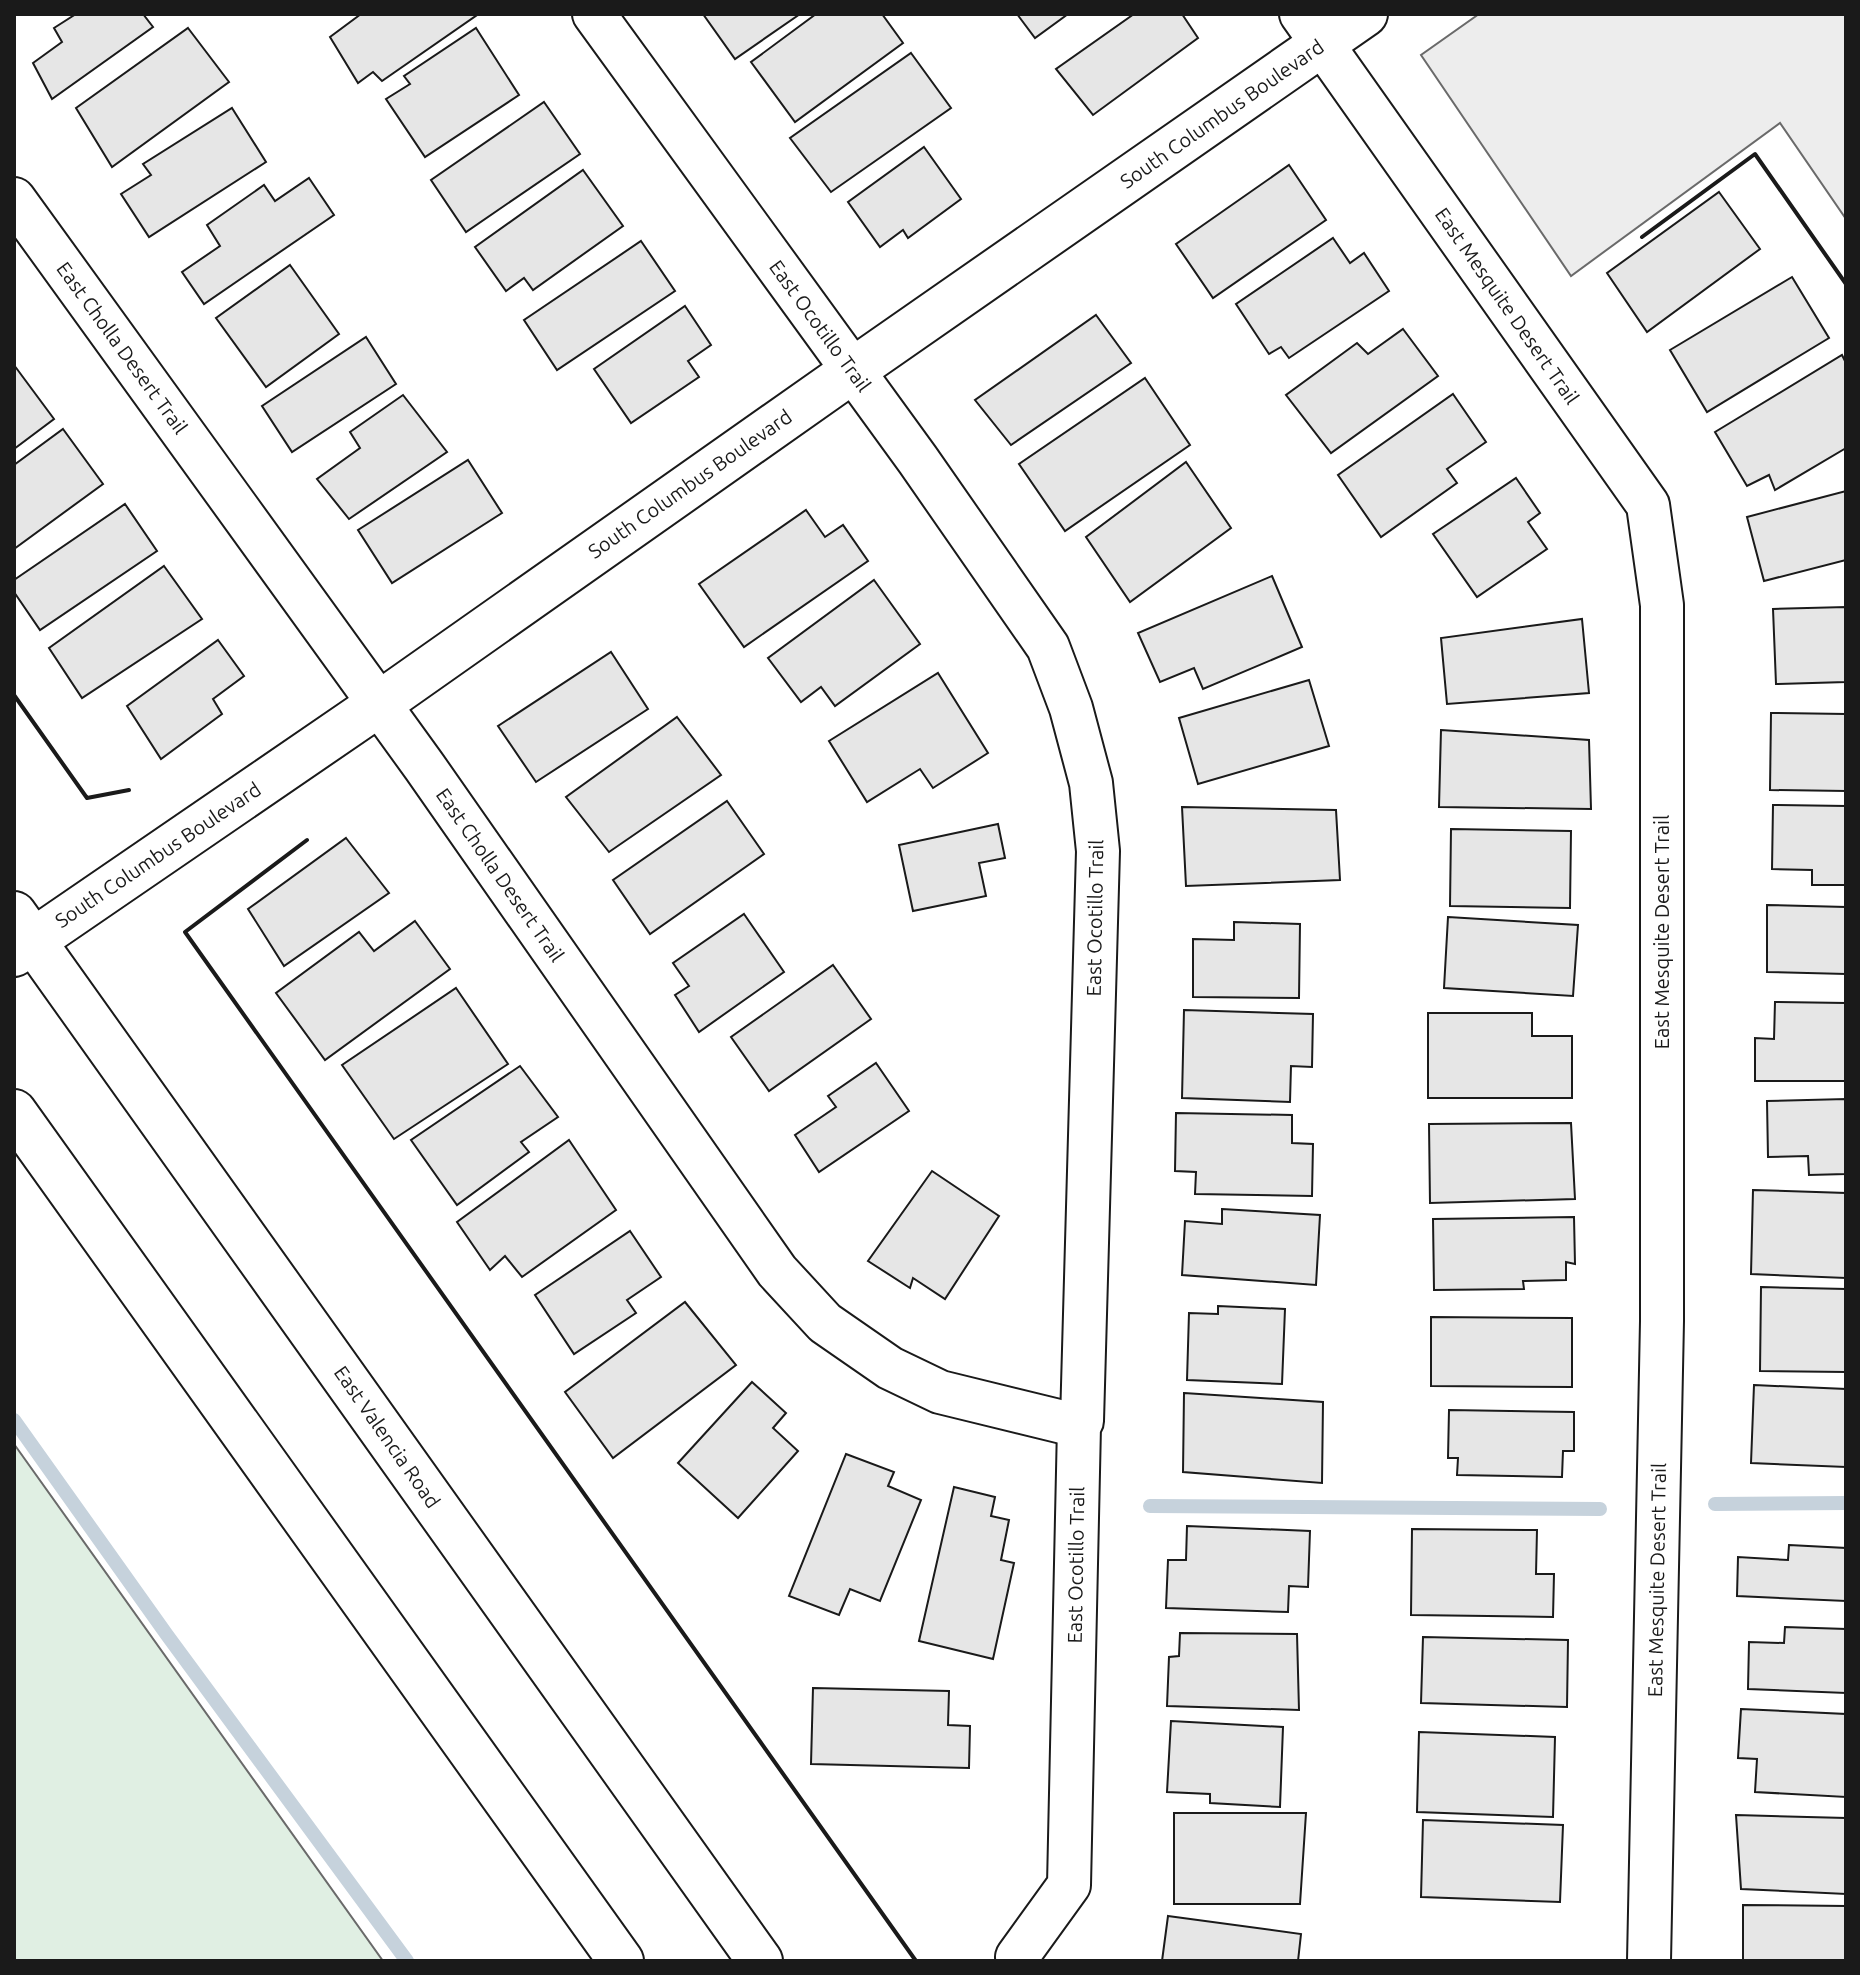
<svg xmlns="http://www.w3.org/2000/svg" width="1860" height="1975" font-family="Ubuntu,sans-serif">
<rect width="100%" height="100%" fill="#fff"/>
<path fill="#e0efe3" stroke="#6a6a6a" stroke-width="2" d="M 14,1444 L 383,1961 L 14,1961 Z"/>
<path fill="#ededed" stroke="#6a6a6a" stroke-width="2" d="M 1479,14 L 1846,14 L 1846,219 L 1780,123 L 1571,276 L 1421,55 Z"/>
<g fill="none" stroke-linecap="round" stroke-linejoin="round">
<g stroke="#c6d2dc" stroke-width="14">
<path d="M 14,1420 L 167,1635 L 407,1961"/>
<path d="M 1715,1504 L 1846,1503"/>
<path d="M 1150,1506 L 1600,1509"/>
</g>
</g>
<g fill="#e6e6e6" stroke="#1a1a1a" stroke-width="2">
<path d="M 76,14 L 143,14 L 153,27 L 52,99 L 33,63 L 62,42 L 54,28 Z"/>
<path d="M 361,14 L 476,14 L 477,15 L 382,81 L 373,72 L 358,83 L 330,37 Z"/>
<path d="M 703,14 L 800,14 L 735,59 Z"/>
<path d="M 816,14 L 882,14 L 903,43 L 795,122 L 751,62 Z"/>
<path d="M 1017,14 L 1068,14 L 1035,38 Z"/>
<path d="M 1134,14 L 1182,14 L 1198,38 L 1093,115 L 1056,69 Z"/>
<path d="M 188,28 L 229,82 L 112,167 L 76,108 Z"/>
<path d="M 476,28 L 519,95 L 425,157 L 386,99 L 410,84 L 404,76 Z"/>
<path d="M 911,53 L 951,108 L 831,192 L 790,138 Z"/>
<path d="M 544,102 L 580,154 L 466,232 L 431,180 Z"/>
<path d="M 232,108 L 266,162 L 149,237 L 121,194 L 151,175 L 143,164 Z"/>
<path d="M 924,147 L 961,199 L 908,238 L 903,230 L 880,247 L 848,202 Z"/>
<path d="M 1289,165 L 1326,220 L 1213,298 L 1176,244 Z"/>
<path d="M 583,170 L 623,226 L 533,290 L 524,278 L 506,291 L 475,247 Z"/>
<path d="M 309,178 L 334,215 L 204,304 L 182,272 L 220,246 L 207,225 L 264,185 L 275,201 Z"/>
<path d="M 1719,192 L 1760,249 L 1647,332 L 1607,273 Z"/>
<path d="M 1333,238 L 1350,263 L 1364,253 L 1389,291 L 1289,358 L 1281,347 L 1269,354 L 1236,304 Z"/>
<path d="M 641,241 L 675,291 L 557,370 L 524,320 Z"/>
<path d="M 290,265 L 339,334 L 266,387 L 216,318 Z"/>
<path d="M 1792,277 L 1829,338 L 1707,412 L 1670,350 Z"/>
<path d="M 685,306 L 711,345 L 688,361 L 699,377 L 631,423 L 594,369 Z"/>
<path d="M 1096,315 L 1131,363 L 1011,445 L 975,400 Z"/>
<path d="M 1403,329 L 1438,376 L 1331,453 L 1286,395 L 1357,343 L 1368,354 Z"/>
<path d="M 366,337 L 396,384 L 292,452 L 262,406 Z"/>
<path d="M 1842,355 L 1846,363 L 1846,448 L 1775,490 L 1769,475 L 1747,486 L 1715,432 Z"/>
<path d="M 14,365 L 54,419 L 14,449 Z"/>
<path d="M 1145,378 L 1190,445 L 1065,531 L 1019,464 Z"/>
<path d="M 1453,394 L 1486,442 L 1447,469 L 1457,483 L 1381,537 L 1338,475 Z"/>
<path d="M 403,395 L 447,452 L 349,519 L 317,479 L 360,448 L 350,432 Z"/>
<path d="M 63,429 L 103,484 L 14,549 L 14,465 Z"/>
<path d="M 468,460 L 502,513 L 392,583 L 358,530 Z"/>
<path d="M 1186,462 L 1231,528 L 1130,602 L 1086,537 Z"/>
<path d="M 1516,478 L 1540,513 L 1528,522 L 1547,549 L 1477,597 L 1433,534 Z"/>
<path d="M 1846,491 L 1846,560 L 1764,581 L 1747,517 Z"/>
<path d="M 125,504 L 157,551 L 40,630 L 14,592 L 14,580 Z"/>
<path d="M 806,510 L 825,537 L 843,525 L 868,561 L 744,647 L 699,584 Z"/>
<path d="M 164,566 L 202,619 L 82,698 L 49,648 Z"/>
<path d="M 1272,576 L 1302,647 L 1203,689 L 1194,668 L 1160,682 L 1138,633 Z"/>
<path d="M 874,580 L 920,644 L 835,706 L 821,687 L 801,702 L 768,658 Z"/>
<path d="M 1846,607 L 1846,682 L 1776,684 L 1773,609 Z"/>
<path d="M 1582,619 L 1589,693 L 1447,704 L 1441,638 Z"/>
<path d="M 218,640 L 244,676 L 213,699 L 222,714 L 161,759 L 127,706 Z"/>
<path d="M 611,652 L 648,709 L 536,782 L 498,726 Z"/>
<path d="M 938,673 L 988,753 L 933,788 L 920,769 L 867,802 L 829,741 Z"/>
<path d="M 1309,680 L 1329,746 L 1198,784 L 1179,718 Z"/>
<path d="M 1771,713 L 1846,714 L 1846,791 L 1770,790 Z"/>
<path d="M 677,717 L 721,775 L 609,852 L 566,797 Z"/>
<path d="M 1441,730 L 1589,740 L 1591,809 L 1439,807 Z"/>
<path d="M 727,801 L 764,854 L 650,934 L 613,880 Z"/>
<path d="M 1773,805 L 1846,806 L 1846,885 L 1812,885 L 1812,870 L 1772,869 Z"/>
<path d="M 1182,807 L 1336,810 L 1340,880 L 1186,886 Z"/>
<path d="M 998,824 L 1005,858 L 979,863 L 986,896 L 913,911 L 899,845 Z"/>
<path d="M 1451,829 L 1571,831 L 1570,908 L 1450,906 Z"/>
<path d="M 346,838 L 389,893 L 284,966 L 248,909 Z"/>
<path d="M 1767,905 L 1846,907 L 1846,974 L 1767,972 Z"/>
<path d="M 744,914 L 784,972 L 699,1032 L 675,995 L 689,986 L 673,963 Z"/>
<path d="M 1448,917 L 1578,925 L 1573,996 L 1444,988 Z"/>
<path d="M 415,921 L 450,969 L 325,1060 L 276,993 L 359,932 L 374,951 Z"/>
<path d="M 1234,922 L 1300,924 L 1299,998 L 1193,997 L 1193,939 L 1234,940 Z"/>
<path d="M 833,965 L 871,1019 L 769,1091 L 731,1037 Z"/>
<path d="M 456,988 L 508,1064 L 394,1139 L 342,1065 Z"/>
<path d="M 1775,1002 L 1846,1003 L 1846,1081 L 1755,1081 L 1755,1038 L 1774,1039 Z"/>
<path d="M 1184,1010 L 1313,1014 L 1312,1067 L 1291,1066 L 1290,1102 L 1182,1098 Z"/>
<path d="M 1428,1013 L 1532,1013 L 1532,1036 L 1572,1036 L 1572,1098 L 1428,1098 Z"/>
<path d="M 876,1063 L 909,1111 L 819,1172 L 795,1135 L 836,1107 L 828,1096 Z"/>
<path d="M 520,1066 L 558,1117 L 521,1142 L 529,1152 L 457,1205 L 411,1140 Z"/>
<path d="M 1846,1099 L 1846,1174 L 1809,1175 L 1808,1156 L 1768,1157 L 1767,1101 Z"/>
<path d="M 1176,1113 L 1292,1115 L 1292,1143 L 1313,1144 L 1312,1196 L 1195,1194 L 1196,1172 L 1175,1171 Z"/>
<path d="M 1571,1123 L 1575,1199 L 1430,1203 L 1429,1124 Z"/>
<path d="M 569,1140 L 616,1210 L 522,1277 L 505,1256 L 490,1270 L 457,1222 Z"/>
<path d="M 932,1171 L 999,1216 L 945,1299 L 913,1278 L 910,1288 L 868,1261 Z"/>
<path d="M 1753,1190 L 1846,1193 L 1846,1278 L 1751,1274 Z"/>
<path d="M 1222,1209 L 1320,1215 L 1316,1285 L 1182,1275 L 1185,1221 L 1222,1224 Z"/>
<path d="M 1574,1217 L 1575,1264 L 1566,1262 L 1566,1280 L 1523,1281 L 1524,1289 L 1434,1290 L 1433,1219 Z"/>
<path d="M 630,1231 L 661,1277 L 627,1300 L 636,1313 L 574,1354 L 535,1295 Z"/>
<path d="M 1761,1287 L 1846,1289 L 1846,1372 L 1760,1371 Z"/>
<path d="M 685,1302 L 736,1365 L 613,1458 L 565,1392 Z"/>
<path d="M 1218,1306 L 1285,1309 L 1282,1384 L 1187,1380 L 1189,1313 L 1218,1314 Z"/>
<path d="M 1431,1317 L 1572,1318 L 1572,1387 L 1431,1386 Z"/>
<path d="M 752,1382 L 786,1413 L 773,1428 L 798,1451 L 738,1518 L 678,1463 Z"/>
<path d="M 1754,1385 L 1846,1389 L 1846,1467 L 1751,1463 Z"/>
<path d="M 1184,1393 L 1323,1402 L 1322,1483 L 1183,1472 Z"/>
<path d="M 1449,1410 L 1574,1412 L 1574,1451 L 1563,1451 L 1562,1477 L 1457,1475 L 1458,1458 L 1448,1458 Z"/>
<path d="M 846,1454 L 894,1472 L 888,1486 L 921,1500 L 880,1601 L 850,1589 L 839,1615 L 789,1596 Z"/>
<path d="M 954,1487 L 995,1497 L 991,1516 L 1009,1520 L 1001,1560 L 1014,1563 L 993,1659 L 919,1641 Z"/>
<path d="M 1187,1526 L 1310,1531 L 1308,1587 L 1289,1586 L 1288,1612 L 1166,1608 L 1168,1560 L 1186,1560 Z"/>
<path d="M 1412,1529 L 1537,1530 L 1536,1574 L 1554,1574 L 1553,1617 L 1411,1615 Z"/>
<path d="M 1789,1545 L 1846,1548 L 1846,1601 L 1737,1596 L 1738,1557 L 1788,1560 Z"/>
<path d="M 1785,1627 L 1846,1629 L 1846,1693 L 1748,1689 L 1749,1642 L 1784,1643 Z"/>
<path d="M 1180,1633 L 1297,1634 L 1299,1710 L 1167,1706 L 1169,1657 L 1179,1656 Z"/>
<path d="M 1423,1637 L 1568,1640 L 1567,1707 L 1421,1703 Z"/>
<path d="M 813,1688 L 949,1691 L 948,1725 L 970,1726 L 969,1768 L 811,1764 Z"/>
<path d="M 1741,1709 L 1846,1714 L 1846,1797 L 1755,1792 L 1757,1759 L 1738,1758 Z"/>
<path d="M 1171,1721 L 1283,1727 L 1280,1807 L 1210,1803 L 1210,1794 L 1167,1792 Z"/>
<path d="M 1419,1732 L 1555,1737 L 1553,1817 L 1417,1812 Z"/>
<path d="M 1174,1813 L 1306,1813 L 1300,1904 L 1174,1904 Z"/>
<path d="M 1736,1815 L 1846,1818 L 1846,1894 L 1741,1889 Z"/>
<path d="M 1423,1820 L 1563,1825 L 1560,1902 L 1421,1897 Z"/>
<path d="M 1743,1905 L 1846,1906 L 1846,1961 L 1743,1961 Z"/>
<path d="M 1168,1916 L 1301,1934 L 1298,1961 L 1162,1961 Z"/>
</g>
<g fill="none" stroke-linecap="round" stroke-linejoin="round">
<g stroke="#1a1a1a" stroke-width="46">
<g id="minor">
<path d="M 594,14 L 918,460 L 1048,647 L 1071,708 L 1091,783 L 1098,851 L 1082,1421 L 1079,1426 L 1069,1885 L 1017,1957"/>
<path d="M 1301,14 L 1648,505 L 1662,605 L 1662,1321 L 1649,1961"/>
<path d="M 14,199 L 424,766 L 777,1271 L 825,1323 L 890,1368 L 940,1392 L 1079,1426"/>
</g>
</g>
<g stroke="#1a1a1a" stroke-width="48">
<path id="tertiary" d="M 14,954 L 379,704 L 852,371 L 1365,14"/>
</g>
<g stroke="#1a1a1a" stroke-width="48">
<g id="primary">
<path d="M 14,914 L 760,1961"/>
<path d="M 14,1112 L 621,1961"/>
</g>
</g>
<use href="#minor" stroke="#fff" stroke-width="42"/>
<use href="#tertiary" stroke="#fff" stroke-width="44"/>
<use href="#primary" stroke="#fff" stroke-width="44"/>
<g stroke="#1a1a1a" stroke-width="4">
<path d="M 1642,237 L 1755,154 L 1846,284"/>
<path d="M 14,695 L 87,798 L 129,790"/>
<path d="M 307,840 L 185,932 L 916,1961"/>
</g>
</g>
<g text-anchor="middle" stroke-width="6" stroke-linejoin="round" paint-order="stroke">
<g font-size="20" fill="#1a1a1a" stroke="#fff">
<text transform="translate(1222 114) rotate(-35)" y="7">South Columbus Boulevard</text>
<text transform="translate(1507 306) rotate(55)" y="7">East Mesquite Desert Trail</text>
<text transform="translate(820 326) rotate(54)" y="7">East Ocotillo Trail</text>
<text transform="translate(122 348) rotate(54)" y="7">East Cholla Desert Trail</text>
<text transform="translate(690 484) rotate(-35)" y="7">South Columbus Boulevard</text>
<text transform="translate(158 855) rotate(-34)" y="7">South Columbus Boulevard</text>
<text transform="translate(500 875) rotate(55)" y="7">East Cholla Desert Trail</text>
<text transform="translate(1095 918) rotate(-89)" y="7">East Ocotillo Trail</text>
<text transform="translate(1662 932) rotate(-90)" y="7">East Mesquite Desert Trail</text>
<text transform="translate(387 1437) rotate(55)" y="7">East Valencia Road</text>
<text transform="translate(1076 1565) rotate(-89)" y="7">East Ocotillo Trail</text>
<text transform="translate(1657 1580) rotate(-89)" y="7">East Mesquite Desert Trail</text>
</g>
</g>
<rect width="1860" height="1975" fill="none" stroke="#1a1a1a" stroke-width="32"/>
</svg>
